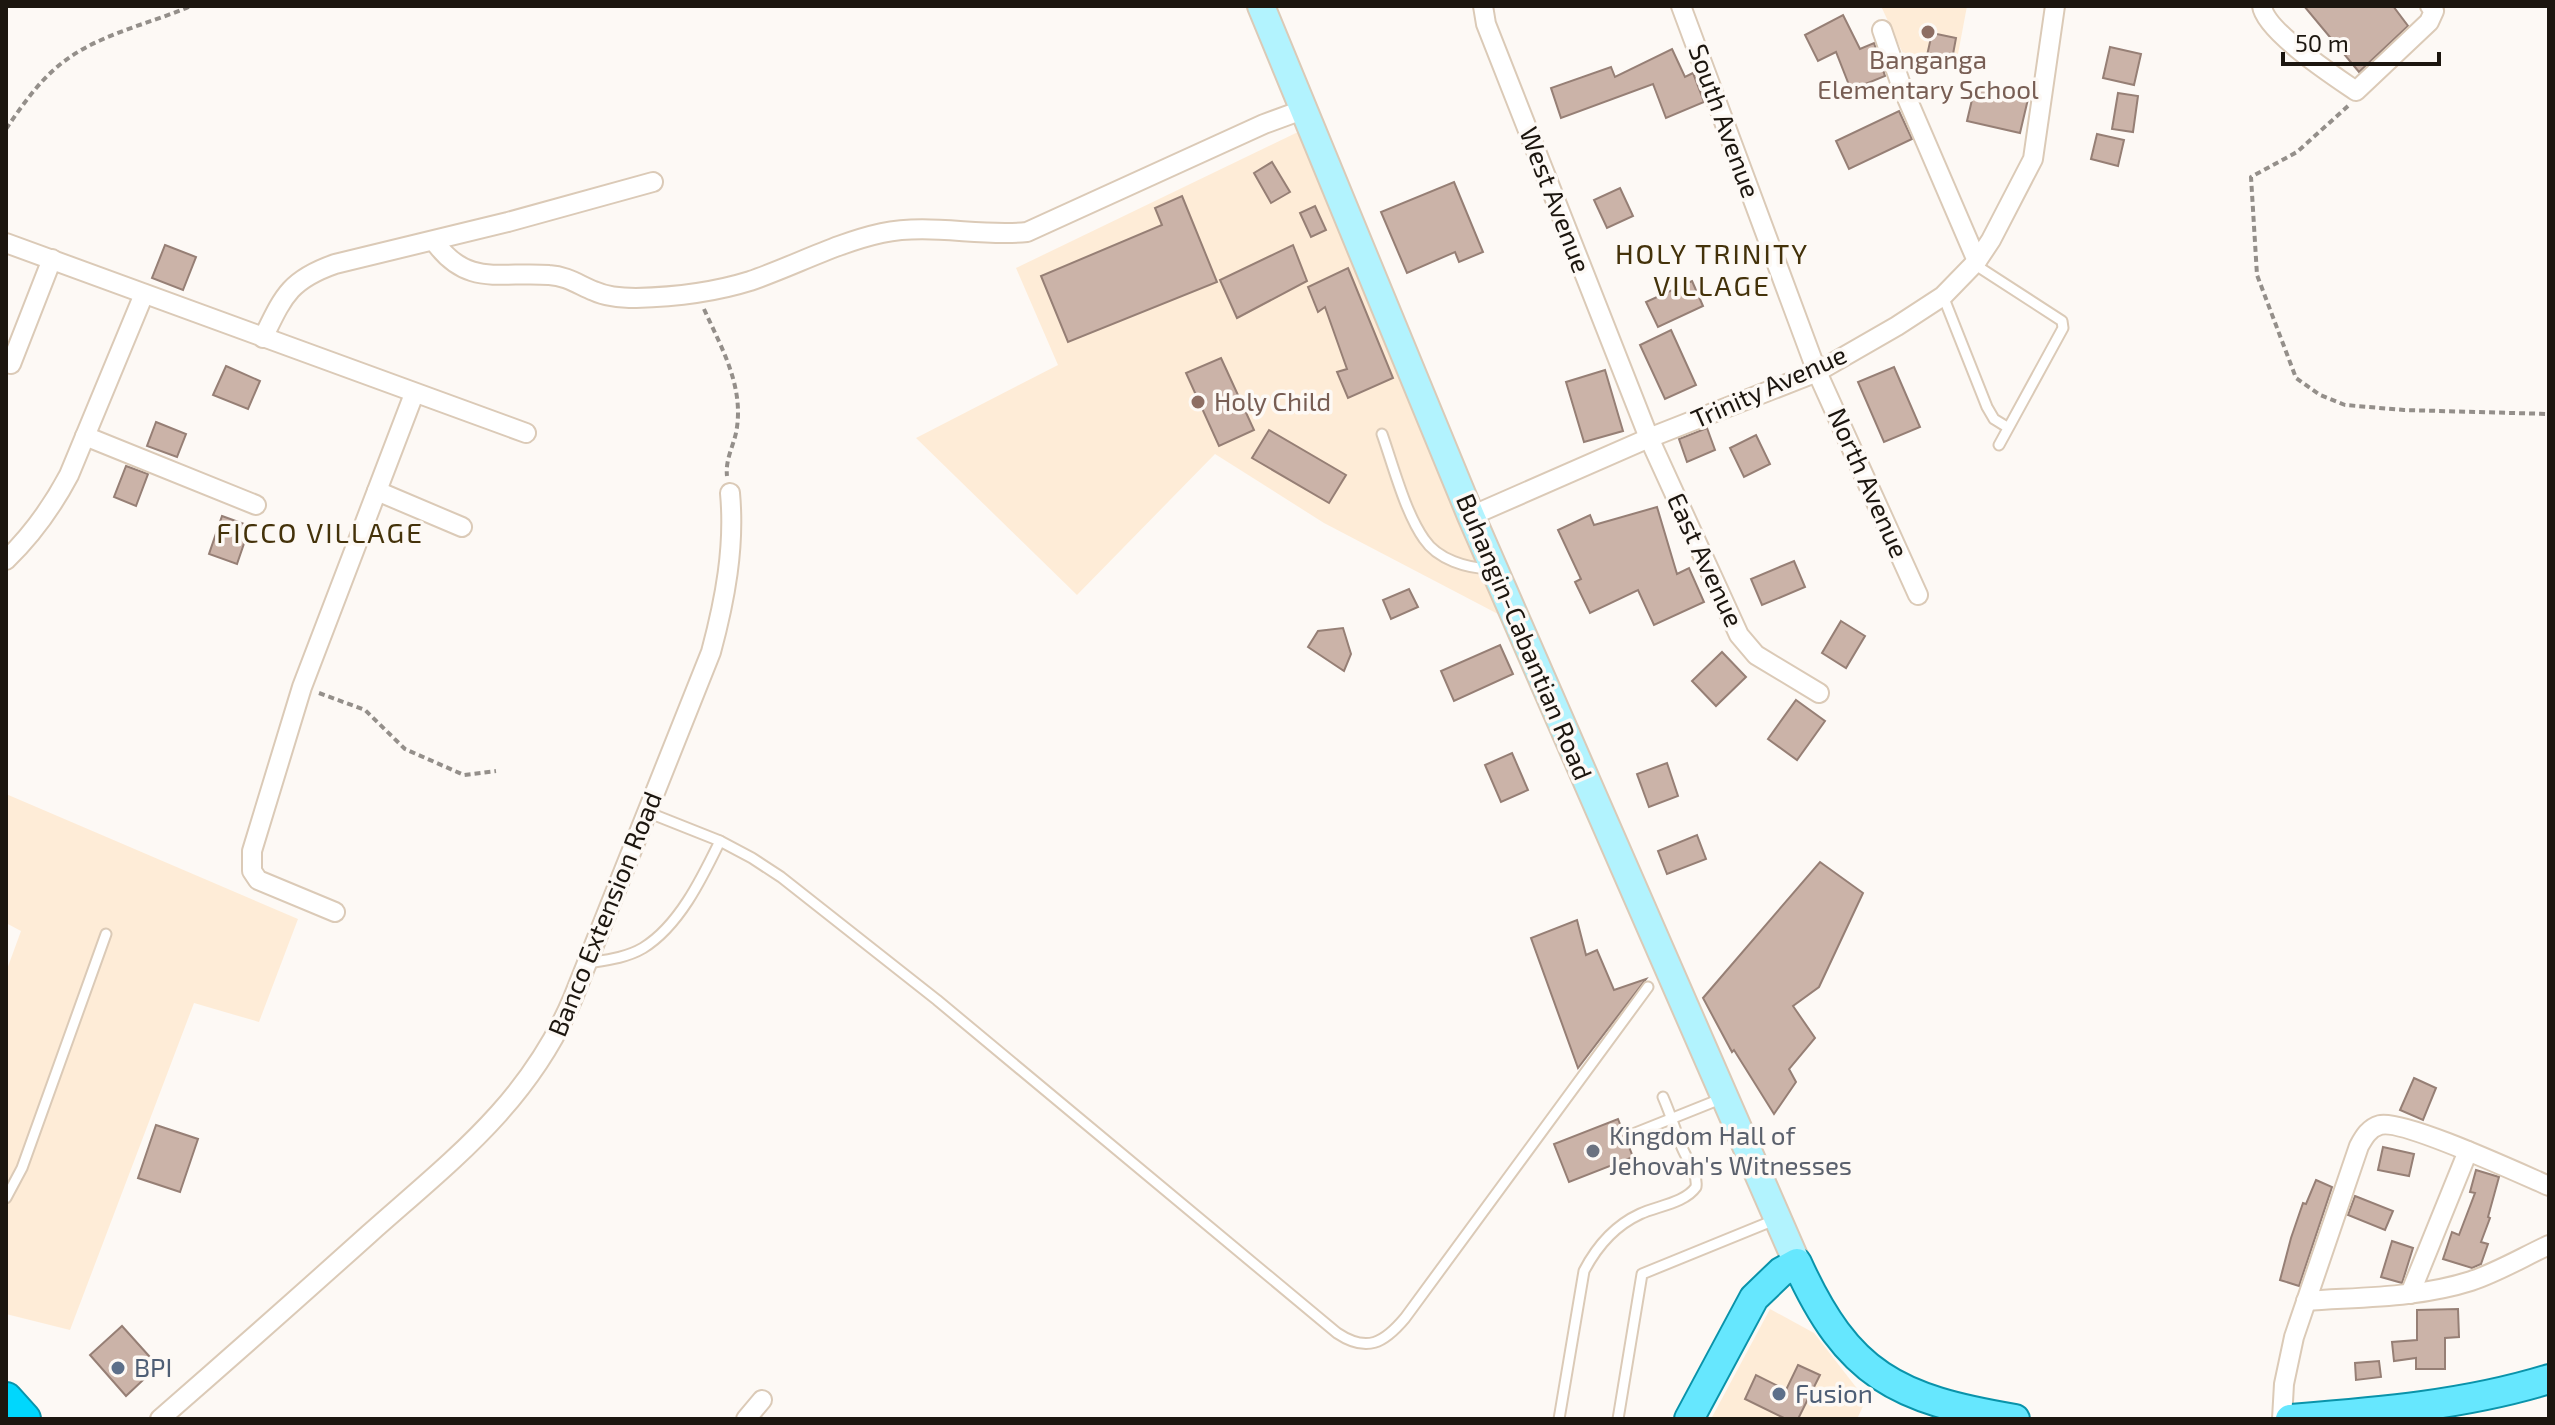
<svg xmlns="http://www.w3.org/2000/svg" width="2555" height="1425" font-family="'Exo 2',sans-serif">
<rect width="100%" height="100%" fill="#fdf9f5"/>
<g fill="#feecd7">
<path d="M 1881,6 L 1967,6 L 1955,70 L 1905,58 Z"/>
<path d="M 1298,132 L 1498,614 L 1324,523 L 1215,454 L 1077,595 L 916,438 L 1058,365 L 1016,268 Z"/>
<path d="M 6,794 L 298,919 L 259,1022 L 194,1003 L 70,1330 L 6,1314 L 6,972 L 21,931 L 6,923 Z"/>
<path d="M 1770,1309 L 1814,1333 L 1866,1400 L 1857,1419 L 1711,1419 Z"/>
</g>
<g fill="#cbb3a8" stroke="#967f75" stroke-width="2">
<path d="M 2304,6 L 2393,6 L 2408,26 L 2359,72 Z"/>
<path d="M 1843,15 L 1860,49 L 1874,43 L 1885,76 L 1851,90 L 1836,52 L 1818,61 L 1805,35 Z"/>
<path d="M 1932,33 L 1956,38 L 1951,65 L 1926,60 Z"/>
<path d="M 2110,47 L 2141,54 L 2134,85 L 2103,78 Z"/>
<path d="M 1672,49 L 1685,77 L 1693,73 L 1704,102 L 1666,118 L 1653,84 L 1561,118 L 1551,88 L 1611,67 L 1615,77 Z"/>
<path d="M 1975,87 L 2028,99 L 2020,133 L 1967,121 Z"/>
<path d="M 2118,93 L 2138,96 L 2133,132 L 2112,129 Z"/>
<path d="M 1899,111 L 1912,139 L 1849,169 L 1836,141 Z"/>
<path d="M 2097,134 L 2124,140 L 2118,166 L 2091,159 Z"/>
<path d="M 1272,162 L 1290,192 L 1271,203 L 1254,173 Z"/>
<path d="M 1454,182 L 1483,252 L 1459,262 L 1455,252 L 1407,273 L 1381,212 Z"/>
<path d="M 1620,188 L 1633,216 L 1607,228 L 1594,200 Z"/>
<path d="M 1182,196 L 1217,282 L 1068,342 L 1041,276 L 1162,225 L 1155,208 Z"/>
<path d="M 1315,206 L 1326,230 L 1311,237 L 1300,213 Z"/>
<path d="M 165,245 L 196,257 L 183,290 L 152,278 Z"/>
<path d="M 1293,245 L 1307,281 L 1237,318 L 1220,280 Z"/>
<path d="M 1348,268 L 1393,378 L 1348,398 L 1337,372 L 1347,369 L 1325,307 L 1318,312 L 1308,287 Z"/>
<path d="M 1692,281 L 1703,306 L 1658,327 L 1646,302 Z"/>
<path d="M 1671,330 L 1696,385 L 1665,399 L 1640,345 Z"/>
<path d="M 1221,358 L 1254,430 L 1219,446 L 1186,373 Z"/>
<path d="M 226,366 L 260,381 L 248,409 L 213,395 Z"/>
<path d="M 1894,367 L 1920,427 L 1884,442 L 1858,382 Z"/>
<path d="M 1605,370 L 1623,431 L 1584,442 L 1566,382 Z"/>
<path d="M 156,422 L 186,434 L 177,457 L 147,446 Z"/>
<path d="M 1707,428 L 1715,450 L 1687,462 L 1679,439 Z"/>
<path d="M 1269,430 L 1346,475 L 1329,503 L 1252,458 Z"/>
<path d="M 1756,435 L 1770,464 L 1744,477 L 1730,448 Z"/>
<path d="M 126,466 L 148,474 L 136,506 L 114,497 Z"/>
<path d="M 1657,507 L 1677,574 L 1689,568 L 1704,602 L 1654,625 L 1638,590 L 1590,613 L 1575,582 L 1581,579 L 1558,530 L 1590,515 L 1594,525 Z"/>
<path d="M 222,516 L 250,526 L 237,564 L 209,554 Z"/>
<path d="M 1794,561 L 1805,587 L 1762,605 L 1751,579 Z"/>
<path d="M 1409,589 L 1418,607 L 1391,619 L 1383,600 Z"/>
<path d="M 1841,621 L 1865,636 L 1846,668 L 1822,653 Z"/>
<path d="M 1343,628 L 1351,654 L 1344,671 L 1308,647 L 1318,631 Z"/>
<path d="M 1500,645 L 1513,674 L 1454,701 L 1441,671 Z"/>
<path d="M 1722,652 L 1746,677 L 1716,706 L 1692,681 Z"/>
<path d="M 1796,700 L 1825,721 L 1797,760 L 1768,739 Z"/>
<path d="M 1512,753 L 1528,790 L 1501,802 L 1485,765 Z"/>
<path d="M 1667,763 L 1678,796 L 1649,807 L 1637,774 Z"/>
<path d="M 1697,835 L 1706,859 L 1667,874 L 1658,851 Z"/>
<path d="M 1820,862 L 1863,893 L 1819,987 L 1793,1006 L 1815,1038 L 1789,1069 L 1796,1082 L 1774,1114 L 1734,1050 L 1732,1052 L 1703,998 Z"/>
<path d="M 1577,920 L 1586,955 L 1597,950 L 1614,990 L 1646,979 L 1578,1068 L 1531,938 Z"/>
<path d="M 2414,1078 L 2436,1088 L 2423,1120 L 2400,1110 Z"/>
<path d="M 1618,1119 L 1633,1157 L 1569,1182 L 1554,1144 Z"/>
<path d="M 156,1125 L 198,1139 L 180,1192 L 138,1178 Z"/>
<path d="M 2383,1147 L 2414,1154 L 2409,1176 L 2378,1170 Z"/>
<path d="M 2476,1170 L 2499,1177 L 2488,1217 L 2490,1218 L 2481,1242 L 2488,1244 L 2481,1264 L 2472,1268 L 2443,1259 L 2452,1232 L 2459,1235 L 2475,1193 L 2470,1192 Z"/>
<path d="M 2316,1180 L 2332,1187 L 2299,1286 L 2280,1280 L 2291,1238 L 2303,1203 L 2306,1204 Z"/>
<path d="M 2355,1196 L 2393,1211 L 2385,1230 L 2348,1215 Z"/>
<path d="M 2392,1241 L 2413,1248 L 2402,1283 L 2381,1277 Z"/>
<path d="M 2458,1309 L 2459,1337 L 2445,1338 L 2445,1369 L 2416,1369 L 2416,1358 L 2394,1361 L 2392,1342 L 2417,1340 L 2417,1310 Z"/>
<path d="M 122,1326 L 158,1366 L 126,1396 L 90,1355 Z"/>
<path d="M 2379,1361 L 2381,1377 L 2356,1380 L 2355,1363 Z"/>
<path d="M 1798,1365 L 1820,1375 L 1798,1419 L 1786,1419 L 1745,1399 L 1756,1375 L 1786,1390 Z"/>
</g>
<g fill="none" stroke-linecap="round" stroke-linejoin="round">
<g stroke="#dbcab7" stroke-width="13">
<g id="lane">
<path d="M 1974,264 L 2062,321 L 2063,328 L 1999,445"/>
<path d="M 1943,296 L 1987,407 L 1994,419 L 2007,427"/>
<path d="M 1382,434 C 1393,465 1405,512 1424,539 C 1438,560 1467,568 1490,569"/>
<path d="M 647,812 L 720,841 L 752,858 L 781,877 L 937,1000 L 1337,1333 C 1367,1353 1384,1343 1405,1318 L 1648,987"/>
<path d="M 587,963 C 606,960 626,958 643,948 C 679,926 702,878 720,841"/>
<path d="M 1633,1134 L 1723,1098"/>
<path d="M 6,1198 L 22,1168 L 106,934"/>
<path d="M 1559,1419 L 1584,1271 C 1597,1246 1614,1226 1640,1214 C 1657,1206 1685,1203 1696,1187 C 1698,1172 1686,1159 1681,1145 C 1675,1129 1670,1113 1663,1097"/>
<path d="M 1618,1419 L 1642,1274 L 1777,1219"/>
</g>
</g>
<g stroke="#dbcab7" stroke-width="22">
<g id="street">
<path d="M 1483,6 L 1486,24 L 1649,438 L 1739,635 L 1756,655 L 1819,693"/>
<path d="M 1681,6 L 1817,372 L 1918,595"/>
<path d="M 2262,6 C 2265,31 2334,76 2356,91 L 2429,22 L 2434,11 L 2430,6"/>
<path d="M 1882,30 L 1900,82 L 1977,261"/>
<path d="M 434,241 C 467,288 501,271 549,275 C 567,276 579,285 594,291 C 607,297 623,298 636,298 C 674,297 715,292 750,281 C 794,266 836,243 882,233 C 930,223 979,237 1027,232 L 1264,124 L 1305,109"/>
<path d="M 6,243 L 526,433"/>
<path d="M 263,338 C 283,297 289,280 335,264 L 508,222 L 653,182"/>
<path d="M 11,364 L 52,259"/>
<path d="M 85,436 L 256,505"/>
<path d="M 377,491 L 462,527"/>
<path d="M 1471,516 L 1649,438 L 1817,372 L 1897,326 L 1943,296 L 1977,261 L 1991,240 L 2033,159 L 2055,6"/>
<path d="M 6,560 C 32,535 52,507 69,475 L 144,294"/>
<path d="M 335,912 L 258,880 L 252,871 L 252,851 L 302,687 L 414,394"/>
<path d="M 2410,1294 L 2468,1151"/>
<path d="M 2306,1301 C 2361,1297 2418,1298 2471,1281 C 2498,1272 2523,1257 2549,1245"/>
<path d="M 160,1419 C 230,1358 300,1296 369,1234 C 451,1161 529,1103 573,998 L 711,652 C 725,600 735,547 730,493"/>
<path d="M 746,1419 L 762,1400"/>
<path d="M 2282,1419 L 2284,1384 L 2294,1337 L 2359,1146 C 2364,1137 2369,1128 2380,1125 C 2403,1119 2521,1174 2549,1186"/>
</g>
</g>
<g stroke="#dbcab7" stroke-width="30">
<path id="secondary" d="M 1261,6 L 1471,516 L 1797,1263"/>
</g>
<g stroke="#0a93aa" stroke-width="32">
<g id="primary">
<path d="M 1689,1419 L 1754,1298 L 1781,1272 L 1797,1263 C 1848,1376 1897,1399 2015,1419"/>
<path d="M 2290,1419 C 2377,1412 2465,1405 2549,1379"/>
</g>
</g>
<g stroke="#0a93aa" stroke-width="36">
<path id="highway" d="M 6,1399 L 24,1419"/>
</g>
<g stroke="#948f8a" stroke-width="4" stroke-dasharray="6 4" stroke-linecap="butt">
<path d="M 2348,106 L 2297,152 L 2251,177 L 2257,275 L 2296,378 L 2320,395 L 2345,405 L 2404,410 L 2549,414"/>
<path d="M 6,129 C 21,107 37,84 57,67 C 94,35 147,25 191,6"/>
<path d="M 704,309 C 721,347 743,384 737,427 C 735,444 725,458 727,476"/>
<path d="M 319,693 L 365,710 L 405,749 L 464,775 L 496,771"/>
</g>
<use href="#lane" stroke="#fff" stroke-width="9"/>
<use href="#street" stroke="#fff" stroke-width="18"/>
<use href="#secondary" stroke="#b2f3fe" stroke-width="26"/>
<use href="#primary" stroke="#66e7fe" stroke-width="28"/>
<use href="#highway" stroke="#00d7fd" stroke-width="32"/>
</g>
<g fill="#8d6e63" stroke="#fdf9f5" stroke-width="3">
<circle cx="1928" cy="32" r="8"/>
<circle cx="1198" cy="402" r="8"/>
</g>
<circle fill="#6b7280" stroke="#fdf9f5" stroke-width="3" cx="1593" cy="1151" r="8"/>
<g fill="#5c6f8a" stroke="#fdf9f5" stroke-width="3">
<circle cx="118" cy="1368" r="8"/>
<circle cx="1779" cy="1394" r="8"/>
</g>
<g text-anchor="middle" stroke-width="7" stroke-linejoin="round" paint-order="stroke">
<g font-size="26" fill="#785e54" stroke="#fdf9f5">
<text x="1928" y="69">Banganga<tspan x="1928" dy="30">Elementary School</tspan></text>
<text x="1214" y="411" text-anchor="start">Holy Child</text>
</g>
<g font-size="26" fill="#1c160f" stroke="#fdf9f5">
<text transform="translate(1724 121) rotate(70)" y="9">South Avenue</text>
<text transform="translate(1555 200) rotate(69)" y="9">West Avenue</text>
<text transform="translate(1769 387) rotate(-24)" y="9">Trinity Avenue</text>
<text transform="translate(1868 483) rotate(66)" y="9">North Avenue</text>
<text transform="translate(1705 560) rotate(65)" y="9">East Avenue</text>
<text transform="translate(1524 637) rotate(67)" y="9">Buhangin-Cabantian Road</text>
<text transform="translate(605 914) rotate(-68)" y="9">Banco Extension Road</text>
</g>
<g font-size="26" fill="#5b616d" stroke="#fdf9f5" text-anchor="start">
<text x="1609" y="1145">Kingdom Hall of<tspan x="1609" dy="30">Jehovah's Witnesses</tspan></text>
</g>
<g font-size="26" fill="#4e5e75" stroke="#fdf9f5" text-anchor="start">
<text x="134" y="1377">BPI</text>
<text x="1795" y="1403">Fusion</text>
</g>
<g font-size="28" letter-spacing="2" fill="#44320a" stroke="#fdf9f5">
<text x="1712" y="264">HOLY TRINITY<tspan x="1712" dy="32">VILLAGE</tspan></text>
<text x="320" y="543">FICCO VILLAGE</text>
</g>
</g>
<rect width="2555" height="1425" fill="none" stroke="#1c160f" stroke-width="16"/>
<path d="M2283 52v12h156v-12" fill="none" stroke="#1c160f" stroke-width="4"/>
<text x="2295" y="52" font-size="24" fill="#1c160f" stroke="#fdf9f5" stroke-width="6" paint-order="stroke">50 m</text>
</svg>
